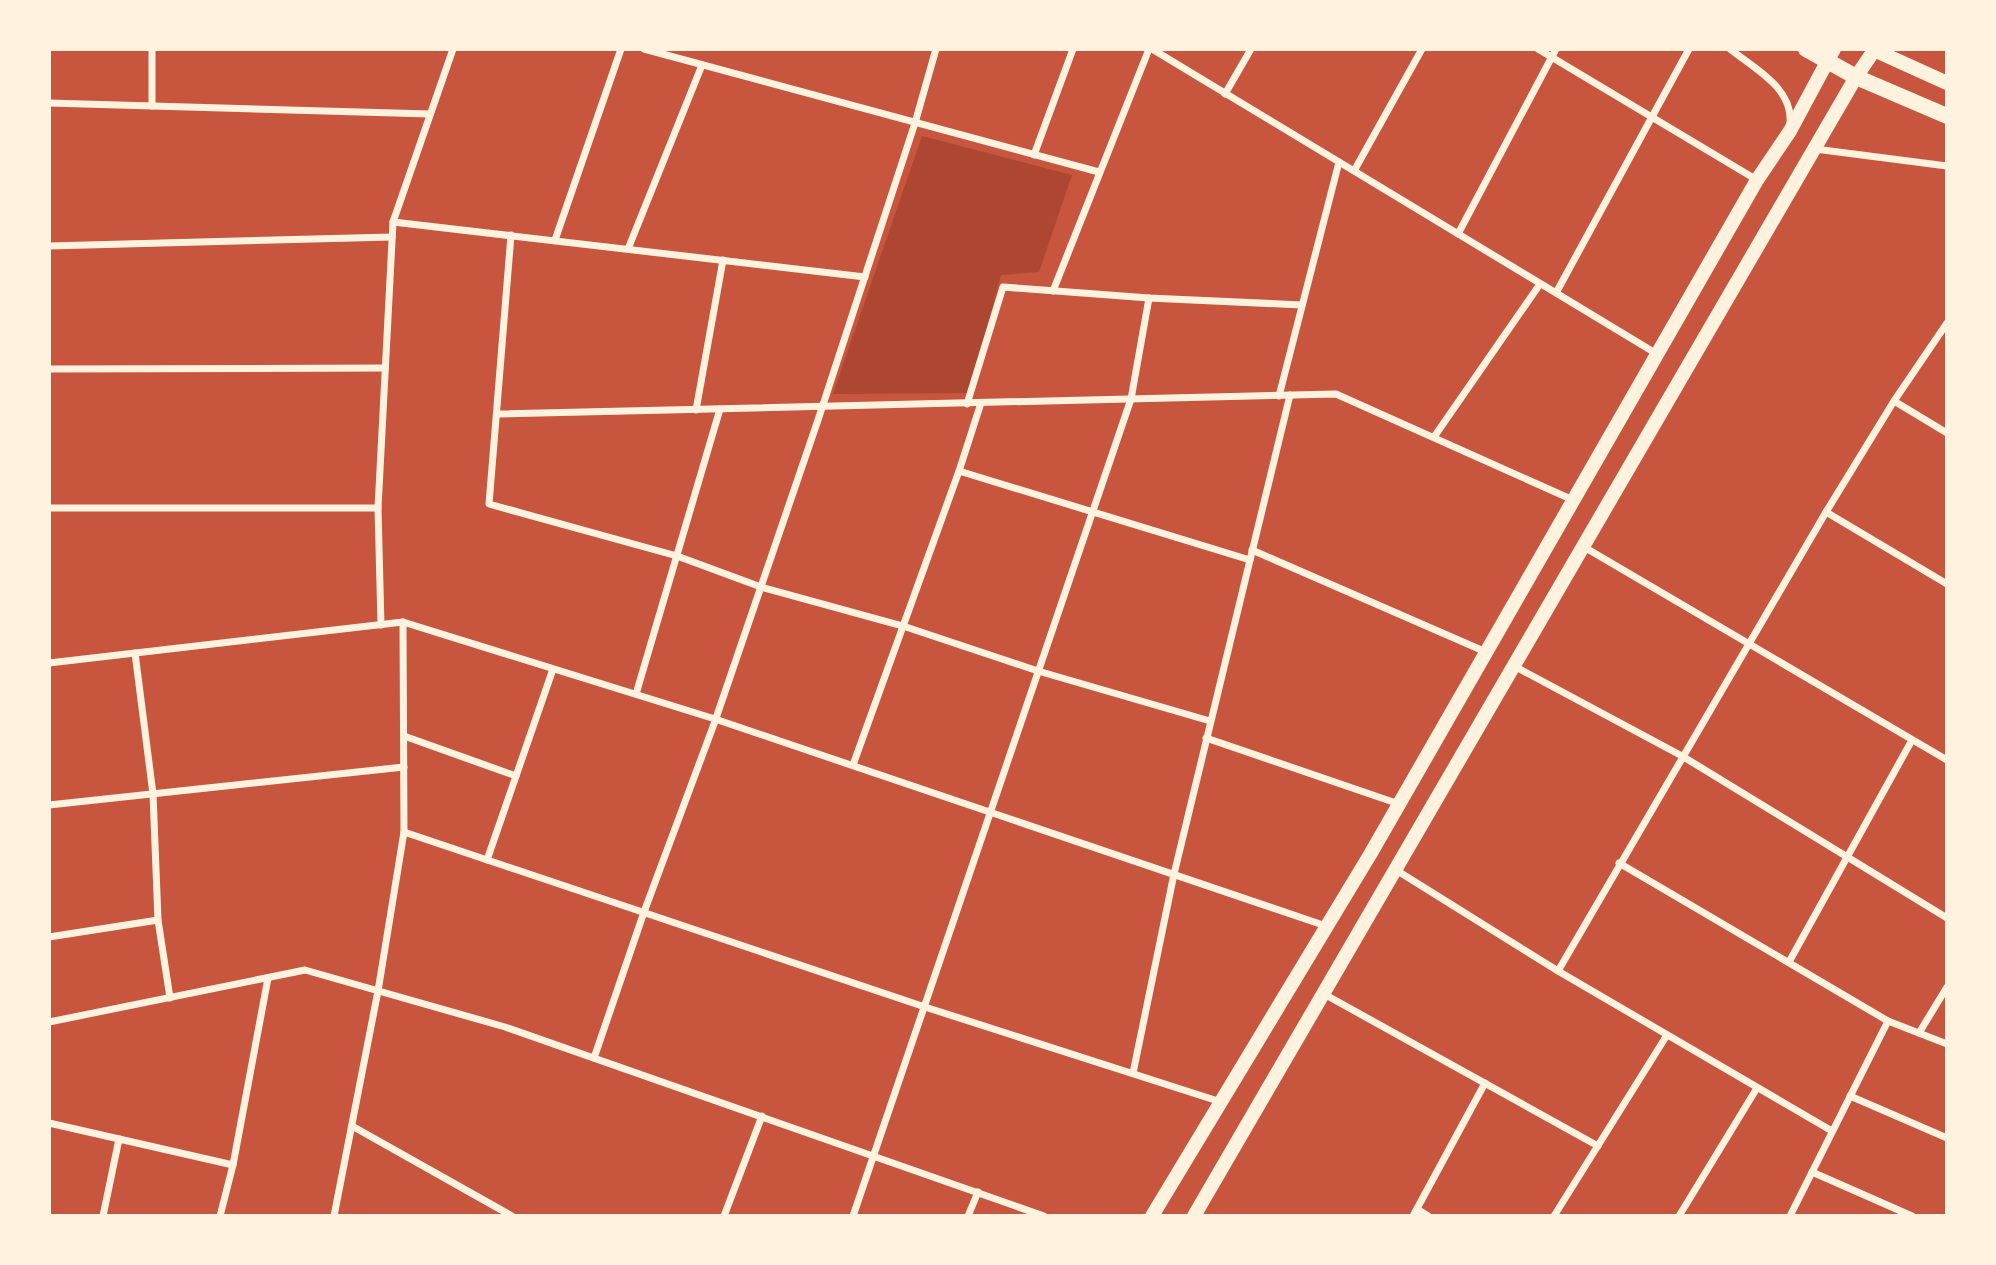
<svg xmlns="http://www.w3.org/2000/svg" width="1996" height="1265" font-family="Roboto,sans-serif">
<rect width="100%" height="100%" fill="#c8553d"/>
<path fill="#ae4732" d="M 922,136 L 1072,175 L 1039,272 L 1001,275 L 970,393 L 833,394 Z"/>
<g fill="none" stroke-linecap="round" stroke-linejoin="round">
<g stroke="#fff3e0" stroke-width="7">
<path d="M 152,49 L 152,106"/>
<path d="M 644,49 L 1099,172"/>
<path d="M 1152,49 L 1657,354"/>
<path d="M 1538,49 L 1757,180"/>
<path d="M 1730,49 C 1755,69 1793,88 1790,123"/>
<path d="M 1225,94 L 1251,49"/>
<path d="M 49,103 L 430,114"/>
<path d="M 1815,149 L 1947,166"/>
<path d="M 1034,155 L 1073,49"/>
<path d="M 1354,171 L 1422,49"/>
<path d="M 393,222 L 865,277"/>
<path d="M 1458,234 L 1556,49"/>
<path d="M 511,235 L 489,504 L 677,556 L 761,587 L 903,626 L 1038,671 L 1210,721"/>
<path d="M 555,240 L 621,49"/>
<path d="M 49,246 L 392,237"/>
<path d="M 628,249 L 702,65"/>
<path d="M 1053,291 L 1149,49"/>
<path d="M 1556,293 L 1689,49"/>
<path d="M 49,369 L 385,368"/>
<path d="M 1279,396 L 1339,162"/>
<path d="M 1894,401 L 1947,433"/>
<path d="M 967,404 L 1003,287 L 1149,298 L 1302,305"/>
<path d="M 696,410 L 723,260"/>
<path d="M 498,414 L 1336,394 L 1573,500"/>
<path d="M 1434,437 L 1540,284"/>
<path d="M 959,471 L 1250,560"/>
<path d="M 49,508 L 378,508"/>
<path d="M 1826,512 L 1947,584"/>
<path d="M 1584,547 L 1947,760"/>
<path d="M 1252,550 L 1486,652"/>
<path d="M 381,625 L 378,508 L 393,222 L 453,49"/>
<path d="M 135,653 L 153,794 L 158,920 L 170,998"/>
<path d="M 49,663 L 403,622 L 715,719 L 1326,926"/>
<path d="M 1514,666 L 1682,756 L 1947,918"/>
<path d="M 636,694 L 720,409"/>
<path d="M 404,736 L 516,776"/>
<path d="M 1206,738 L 1399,804"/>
<path d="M 853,765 L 959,471 L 981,403"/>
<path d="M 49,805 L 404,767"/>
<path d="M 404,832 L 925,1007 L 1221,1102"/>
<path d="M 487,860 L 553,669"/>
<path d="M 1619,863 L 1888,1021 L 1947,1044"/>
<path d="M 1396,870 L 1558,971 L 1832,1131"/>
<path d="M 49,937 L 158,920"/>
<path d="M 1789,962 L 1912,740"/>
<path d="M 1558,971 L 1826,512 L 1894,401 L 1947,323"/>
<path d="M 1324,994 L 1598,1146"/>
<path d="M 49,1022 L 305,970 L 505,1027 L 1044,1216"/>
<path d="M 1919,1033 L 1947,987"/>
<path d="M 594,1058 L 644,912 L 714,724 L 818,420 L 915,123 L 936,49"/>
<path d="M 1133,1073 L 1174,874 L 1290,395"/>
<path d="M 1850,1096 L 1947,1138"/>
<path d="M 49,1123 L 233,1165"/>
<path d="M 352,1126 L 512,1216"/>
<path d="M 1812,1172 L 1912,1216"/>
<path d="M 1417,1209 L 1428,1216"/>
<path d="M 103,1216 L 119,1139"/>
<path d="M 220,1216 L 233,1165 L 268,978"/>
<path d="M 334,1216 L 378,991 L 404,832 L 403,622"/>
<path d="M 724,1216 L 762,1116"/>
<path d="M 853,1216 L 1131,399 L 1149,298"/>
<path d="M 968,1216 L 978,1192"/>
<path d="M 1413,1216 L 1485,1083"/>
<path d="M 1554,1216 L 1667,1035"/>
<path d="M 1679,1216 L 1757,1088"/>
<path d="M 1790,1216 L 1888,1021"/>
</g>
<g stroke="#fff3e0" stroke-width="14">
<path d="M 1872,49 L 1947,83"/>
<path d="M 1152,1216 L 1371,853 L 1757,180 L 1790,131 L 1834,49"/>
<path d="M 1194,1216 L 1856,77 L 1875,49"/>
</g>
<path stroke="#fff3e0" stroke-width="16" d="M 1806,49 L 1856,77 L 1947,116"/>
</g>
<rect width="1996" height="1265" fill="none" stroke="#fff3e0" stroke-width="102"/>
</svg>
